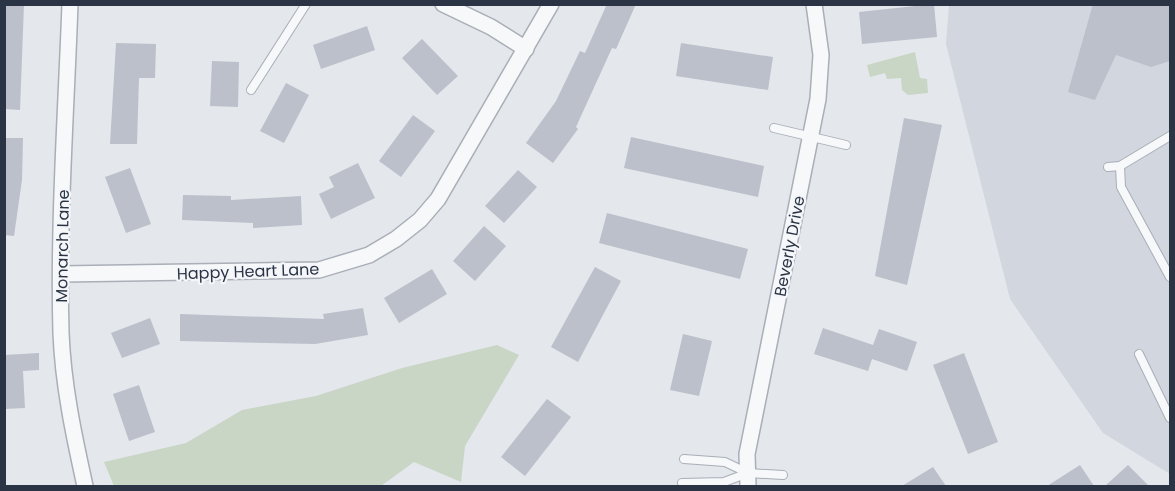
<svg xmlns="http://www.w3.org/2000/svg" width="1175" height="491" font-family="Poppins,sans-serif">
<rect width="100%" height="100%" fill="#e4e7ec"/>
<path fill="#d2d6de" d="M 949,5 L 1170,5 L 1170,474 L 1103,433 L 1010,299 L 946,44 Z"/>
<g fill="#c9d6c5">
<path d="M 915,52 L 920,78 L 927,79 L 928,93 L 908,95 L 902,90 L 901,78 L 887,79 L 885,73 L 870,77 L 867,65 Z"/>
<path d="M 497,345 L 519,355 L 465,446 L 461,482 L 414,462 L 381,486 L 114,486 L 104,462 L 186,443 L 242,410 L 316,396 L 402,368 Z"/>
</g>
<g fill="#bbc0ca">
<path d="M 4,4 L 24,4 L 20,110 L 4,109 Z"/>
<path d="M 607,4 L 636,4 L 616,49 L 612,48 L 576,127 L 578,129 L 553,163 L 526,143 L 556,101 L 580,51 L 585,53 Z"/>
<path d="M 934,4 L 937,37 L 862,44 L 859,12 Z"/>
<path d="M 1093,4 L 1170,4 L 1170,61 L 1151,67 L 1116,55 L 1095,100 L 1068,92 Z"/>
<path d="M 367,26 L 375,50 L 321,69 L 313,45 Z"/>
<path d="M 422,39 L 458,76 L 437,95 L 402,58 Z"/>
<path d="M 116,43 L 156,44 L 155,78 L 139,78 L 137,144 L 110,144 Z"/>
<path d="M 681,43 L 773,57 L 768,90 L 676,76 Z"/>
<path d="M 212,61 L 239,62 L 238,107 L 210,106 Z"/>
<path d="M 286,83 L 309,95 L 284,143 L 260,131 Z"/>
<path d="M 413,115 L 435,131 L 401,177 L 379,161 Z"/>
<path d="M 904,118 L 942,125 L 907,285 L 875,276 Z"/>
<path d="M 631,137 L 764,166 L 758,197 L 624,168 Z"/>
<path d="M 4,138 L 23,138 L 22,180 L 14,236 L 4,235 Z"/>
<path d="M 358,163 L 375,198 L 331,219 L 319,194 L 334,187 L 329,177 Z"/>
<path d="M 130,168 L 151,224 L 126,233 L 105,177 Z"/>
<path d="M 518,170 L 537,187 L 504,223 L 485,206 Z"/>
<path d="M 183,195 L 231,196 L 231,200 L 301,196 L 302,225 L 253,228 L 253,223 L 182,220 Z"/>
<path d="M 607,213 L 748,249 L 740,279 L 599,243 Z"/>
<path d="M 484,226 L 506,246 L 475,281 L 453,261 Z"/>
<path d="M 595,267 L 621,281 L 578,362 L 551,347 Z"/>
<path d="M 432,269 L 447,294 L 399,323 L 384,298 Z"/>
<path d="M 363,308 L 368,335 L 315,344 L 180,341 L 180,314 L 324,319 L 323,314 Z"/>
<path d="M 150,318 L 160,344 L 122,358 L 111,333 Z"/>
<path d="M 823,328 L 873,345 L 879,329 L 917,342 L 907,371 L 872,359 L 868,371 L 814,354 Z"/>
<path d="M 683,334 L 712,341 L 699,396 L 670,390 Z"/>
<path d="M 39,353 L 39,370 L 23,371 L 25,408 L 4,409 L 4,355 Z"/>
<path d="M 964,353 L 998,442 L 968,454 L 933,365 Z"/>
<path d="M 139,385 L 155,432 L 129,441 L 113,394 Z"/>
<path d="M 547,399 L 571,417 L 525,476 L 501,457 Z"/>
<path d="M 1080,465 L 1094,486 L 1047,486 Z"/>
<path d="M 1128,465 L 1149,486 L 1105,486 Z"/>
<path d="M 933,467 L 946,486 L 902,486 Z"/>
</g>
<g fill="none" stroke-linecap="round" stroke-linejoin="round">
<g stroke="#a9aeb7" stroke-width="10">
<g id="lane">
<path d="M 251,90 L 306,4"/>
<path d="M 774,128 L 846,145"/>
<path d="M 1170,136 L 1120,166 L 1121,187 L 1170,277"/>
<path d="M 1108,167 L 1120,166"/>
<path d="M 1139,354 L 1170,418"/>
<path d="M 684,459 L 725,462 L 748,473 L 783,475"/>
<path d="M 682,483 L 724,482 L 748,473"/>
</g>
</g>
<g stroke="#a9aeb7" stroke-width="18">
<g id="street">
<path d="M 70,4 C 66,114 58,224 61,333 C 63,385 74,436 85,486"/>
<path d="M 443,4 L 491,27 L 526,49"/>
<path d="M 61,274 L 319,270 L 369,255 L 396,239 L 420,220 L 438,199 L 551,4"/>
<path d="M 748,486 L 747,454 L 818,99 L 821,55 L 814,4"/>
</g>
</g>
<use href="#lane" stroke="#f7f8fa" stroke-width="8"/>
<use href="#street" stroke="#f7f8fa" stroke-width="15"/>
</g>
<g text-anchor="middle" stroke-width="4.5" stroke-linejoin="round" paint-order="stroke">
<g font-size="16" fill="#2b3445" stroke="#f4f6f9">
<text transform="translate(62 246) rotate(-89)" y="6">Monarch Lane</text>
<text transform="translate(789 246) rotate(-79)" y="6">Beverly Drive</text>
<text transform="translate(248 271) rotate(-2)" y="6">Happy Heart Lane</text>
</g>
</g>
<rect width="1175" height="491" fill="none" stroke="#2b3445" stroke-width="12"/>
</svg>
